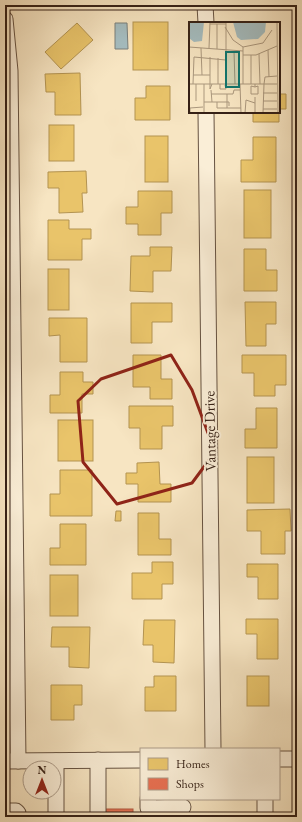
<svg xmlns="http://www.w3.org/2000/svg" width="302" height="822" font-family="'EB Garamond',serif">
<rect width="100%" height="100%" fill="#f7e5c2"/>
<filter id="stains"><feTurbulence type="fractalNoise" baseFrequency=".005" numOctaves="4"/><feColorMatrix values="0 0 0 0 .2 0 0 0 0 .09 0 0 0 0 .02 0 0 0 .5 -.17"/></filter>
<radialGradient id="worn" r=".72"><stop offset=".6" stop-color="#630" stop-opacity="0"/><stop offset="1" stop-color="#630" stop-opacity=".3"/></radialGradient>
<path fill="#a4bcbf" stroke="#787e7b" d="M 115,23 L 127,23 L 128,49 L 115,49 Z"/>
<g fill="#e9c46a" stroke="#b39351">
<rect x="133" y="22" width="35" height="48"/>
<rect x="243" y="22" width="26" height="1"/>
<path d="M 77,23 L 93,40 L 61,69 L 45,52 Z"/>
<path d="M 80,73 L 81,115 L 55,115 L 55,92 L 46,92 L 45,74 Z"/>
<path d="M 279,83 L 280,83 L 280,94 L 286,94 L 286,109 L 279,109 L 279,122 L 253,122 L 253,112 L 279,112 Z"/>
<path d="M 146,86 L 170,86 L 170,120 L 135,120 L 135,98 L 146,98 Z"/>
<rect x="49" y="125" width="25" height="36"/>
<rect x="145" y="136" width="23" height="46"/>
<path d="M 253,137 L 276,137 L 276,182 L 241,182 L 241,160 L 253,160 Z"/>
<path d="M 86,171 L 87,193 L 82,193 L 83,212 L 59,213 L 59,188 L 48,188 L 48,172 Z"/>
<rect x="244" y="190" width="27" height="48"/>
<path d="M 138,191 L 172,191 L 172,213 L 161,213 L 161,235 L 138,235 L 138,224 L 126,224 L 126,207 L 138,207 Z"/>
<path d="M 48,220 L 69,220 L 69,229 L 91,229 L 91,239 L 82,239 L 82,260 L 48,260 Z"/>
<path d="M 150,247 L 172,247 L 171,271 L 153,271 L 153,292 L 130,291 L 131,256 L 150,256 Z"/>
<path d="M 244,249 L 266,249 L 266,270 L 277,270 L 277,291 L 244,291 Z"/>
<rect x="48" y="269" width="21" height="41"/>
<path d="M 245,302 L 276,302 L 276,324 L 266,324 L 266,346 L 246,346 Z"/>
<path d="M 131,303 L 172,303 L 172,322 L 152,322 L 152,343 L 131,343 Z"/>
<path d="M 49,318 L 87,318 L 87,362 L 60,362 L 60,335 L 49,336 Z"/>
<path d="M 133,355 L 161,355 L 161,379 L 172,379 L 172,399 L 150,399 L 150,387 L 133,387 Z"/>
<path d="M 242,355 L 286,355 L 286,385 L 275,385 L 275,396 L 254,396 L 254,373 L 242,373 Z"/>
<path d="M 60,372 L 83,372 L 83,382 L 93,382 L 93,394 L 82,394 L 82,413 L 50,413 L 50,395 L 60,395 Z"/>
<path d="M 129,406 L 173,406 L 173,426 L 162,426 L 162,449 L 140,449 L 140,428 L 129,428 Z"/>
<path d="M 256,408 L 277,408 L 277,448 L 245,448 L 245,429 L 256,429 Z"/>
<rect x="58" y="420" width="35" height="41"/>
<rect x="247" y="457" width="27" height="46"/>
<path d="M 159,462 L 160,484 L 171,484 L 171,502 L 138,502 L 138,484 L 126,484 L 126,473 L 137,473 L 137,463 Z"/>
<path d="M 60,470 L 92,470 L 92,516 L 50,516 L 50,494 L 60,494 Z"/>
<path d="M 290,509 L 291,531 L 285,531 L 285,554 L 261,554 L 261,531 L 247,531 L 247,510 Z"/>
<path d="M 116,511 L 121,511 L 121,521 L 115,521 Z"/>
<path d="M 138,513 L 159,513 L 159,539 L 171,539 L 171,555 L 138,555 Z"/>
<path d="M 60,524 L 86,524 L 86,565 L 50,565 L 50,548 L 60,548 Z"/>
<path d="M 152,562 L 173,562 L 173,584 L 162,584 L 162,599 L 132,599 L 132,573 L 152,573 Z"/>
<path d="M 247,564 L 278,564 L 278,599 L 258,599 L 258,577 L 247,577 Z"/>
<rect x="50" y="575" width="28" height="41"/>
<path d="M 246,619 L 278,619 L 278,659 L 257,659 L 257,634 L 246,634 Z"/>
<path d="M 144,620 L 175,620 L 174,663 L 153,662 L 153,645 L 143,645 Z"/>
<path d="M 52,627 L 90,627 L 89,668 L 69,667 L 69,647 L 51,647 Z"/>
<path d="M 154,676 L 176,676 L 176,711 L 145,711 L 145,687 L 154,687 Z"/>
<rect x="247" y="676" width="22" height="30"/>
<path d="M 51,685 L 82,685 L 82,705 L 74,705 L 74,720 L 51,720 Z"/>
</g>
<g fill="#e76f51" stroke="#b2583f">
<rect x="106" y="809" width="27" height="8"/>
<rect x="147" y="812" width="19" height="5"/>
</g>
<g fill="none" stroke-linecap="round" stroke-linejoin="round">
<g stroke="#665241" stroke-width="17">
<g id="minor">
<path d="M 205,5 L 206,23"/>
<path d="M 5,19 L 10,71 L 18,761"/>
<path d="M 206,112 L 213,749"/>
<path d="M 279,759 L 297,759"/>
<path d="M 5,761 L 141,760"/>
<path d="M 148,799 L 148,808 L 183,807"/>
<path d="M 265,799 L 265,817"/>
<path d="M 5,811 L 16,811 L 18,813 L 18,817"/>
<path d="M 56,817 L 56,761"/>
<path d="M 98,817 L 98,760"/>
</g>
</g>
<use href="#minor" stroke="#faeed7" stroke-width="15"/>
</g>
<path fill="none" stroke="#8f2418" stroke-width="3" stroke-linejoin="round" d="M 171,355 L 192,390 L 215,452 L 192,483 L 117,504 L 83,462 L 78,401 L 101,379 Z"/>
<g text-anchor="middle" stroke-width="4" stroke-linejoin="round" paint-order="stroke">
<g font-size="15" fill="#362116" stroke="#faeed7">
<text transform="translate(210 431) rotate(-91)" y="5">Vantage Drive</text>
</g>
</g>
<g transform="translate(189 22)">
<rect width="91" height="91" fill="#f7e5c2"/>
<path d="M 0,0 L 15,0 L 13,19 L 5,20 L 0,16 ZM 44,0 L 77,0 L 76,10 L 69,17 L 52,18 L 48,15 Z" fill="#a4bcbf"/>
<path fill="none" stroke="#aa977d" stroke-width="1" d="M 37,0 L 37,62M 88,0 L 89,91M 21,2 L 37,2M 36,5 L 44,18 L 54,25 L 74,21 L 83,8M 0,25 L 54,29M 54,25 L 54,62M 12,26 L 13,53M 20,26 L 21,0M 28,27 L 28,2M 79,28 L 80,55M 45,29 L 46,62M 70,32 L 71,62M 54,33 L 67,33 L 88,24M 62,33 L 62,62M 21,35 L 21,67 L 23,62M 29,36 L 29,62M 4,53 L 21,53M 0,62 L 88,62M 4,62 L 5,35 L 37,38M 7,62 L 7,79M 15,62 L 15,91M 31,62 L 31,67 L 37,67 L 36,63M 51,62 L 52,91M 66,62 L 66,65 L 69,64 L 69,72 L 62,72 L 62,64 L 66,65M 75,62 L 76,55 L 88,54M 22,68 L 23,80M 74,71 L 88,71M 22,72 L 44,72 L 45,68 L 51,68M 38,72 L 38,86 L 52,86M 66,75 L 66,91M 74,79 L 88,79M 15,80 L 40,80 L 40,84M 28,80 L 28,86 L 38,86M 74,87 L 88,87M 1,91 L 1,86 L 14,85M 56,91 L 57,78 L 66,81M 74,91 L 75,62"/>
<path fill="#0f766e" fill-opacity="0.15" stroke="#0f766e" stroke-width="2" d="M 37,30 L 50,30 L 50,65 L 37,65 Z"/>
<rect width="91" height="91" fill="none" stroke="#362116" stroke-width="2"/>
</g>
<rect width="302" height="822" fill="none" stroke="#f7e5c2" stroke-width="20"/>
<rect x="6" y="6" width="290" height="810" fill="none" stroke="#362116" stroke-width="2"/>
<rect x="10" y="10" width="282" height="802" fill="none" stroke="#362116"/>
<rect x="140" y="748" width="140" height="52" fill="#faeed7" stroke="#ac9c8a"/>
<rect x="148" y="758" width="20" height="12" fill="#e9c46a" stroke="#ac9c8a"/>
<text x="176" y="768" font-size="12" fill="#362116">Homes</text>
<rect x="148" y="778" width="20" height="12" fill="#e76f51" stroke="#ac9c8a"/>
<text x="176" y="788" font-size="12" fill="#362116">Shops</text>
<g transform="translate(42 780)"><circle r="19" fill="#faeed7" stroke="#ac9c8a"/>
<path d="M0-3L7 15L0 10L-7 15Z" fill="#8f2418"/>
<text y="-6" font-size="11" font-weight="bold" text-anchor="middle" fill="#362116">N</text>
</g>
<rect width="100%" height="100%" filter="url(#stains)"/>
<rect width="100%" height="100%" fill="url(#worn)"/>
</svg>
